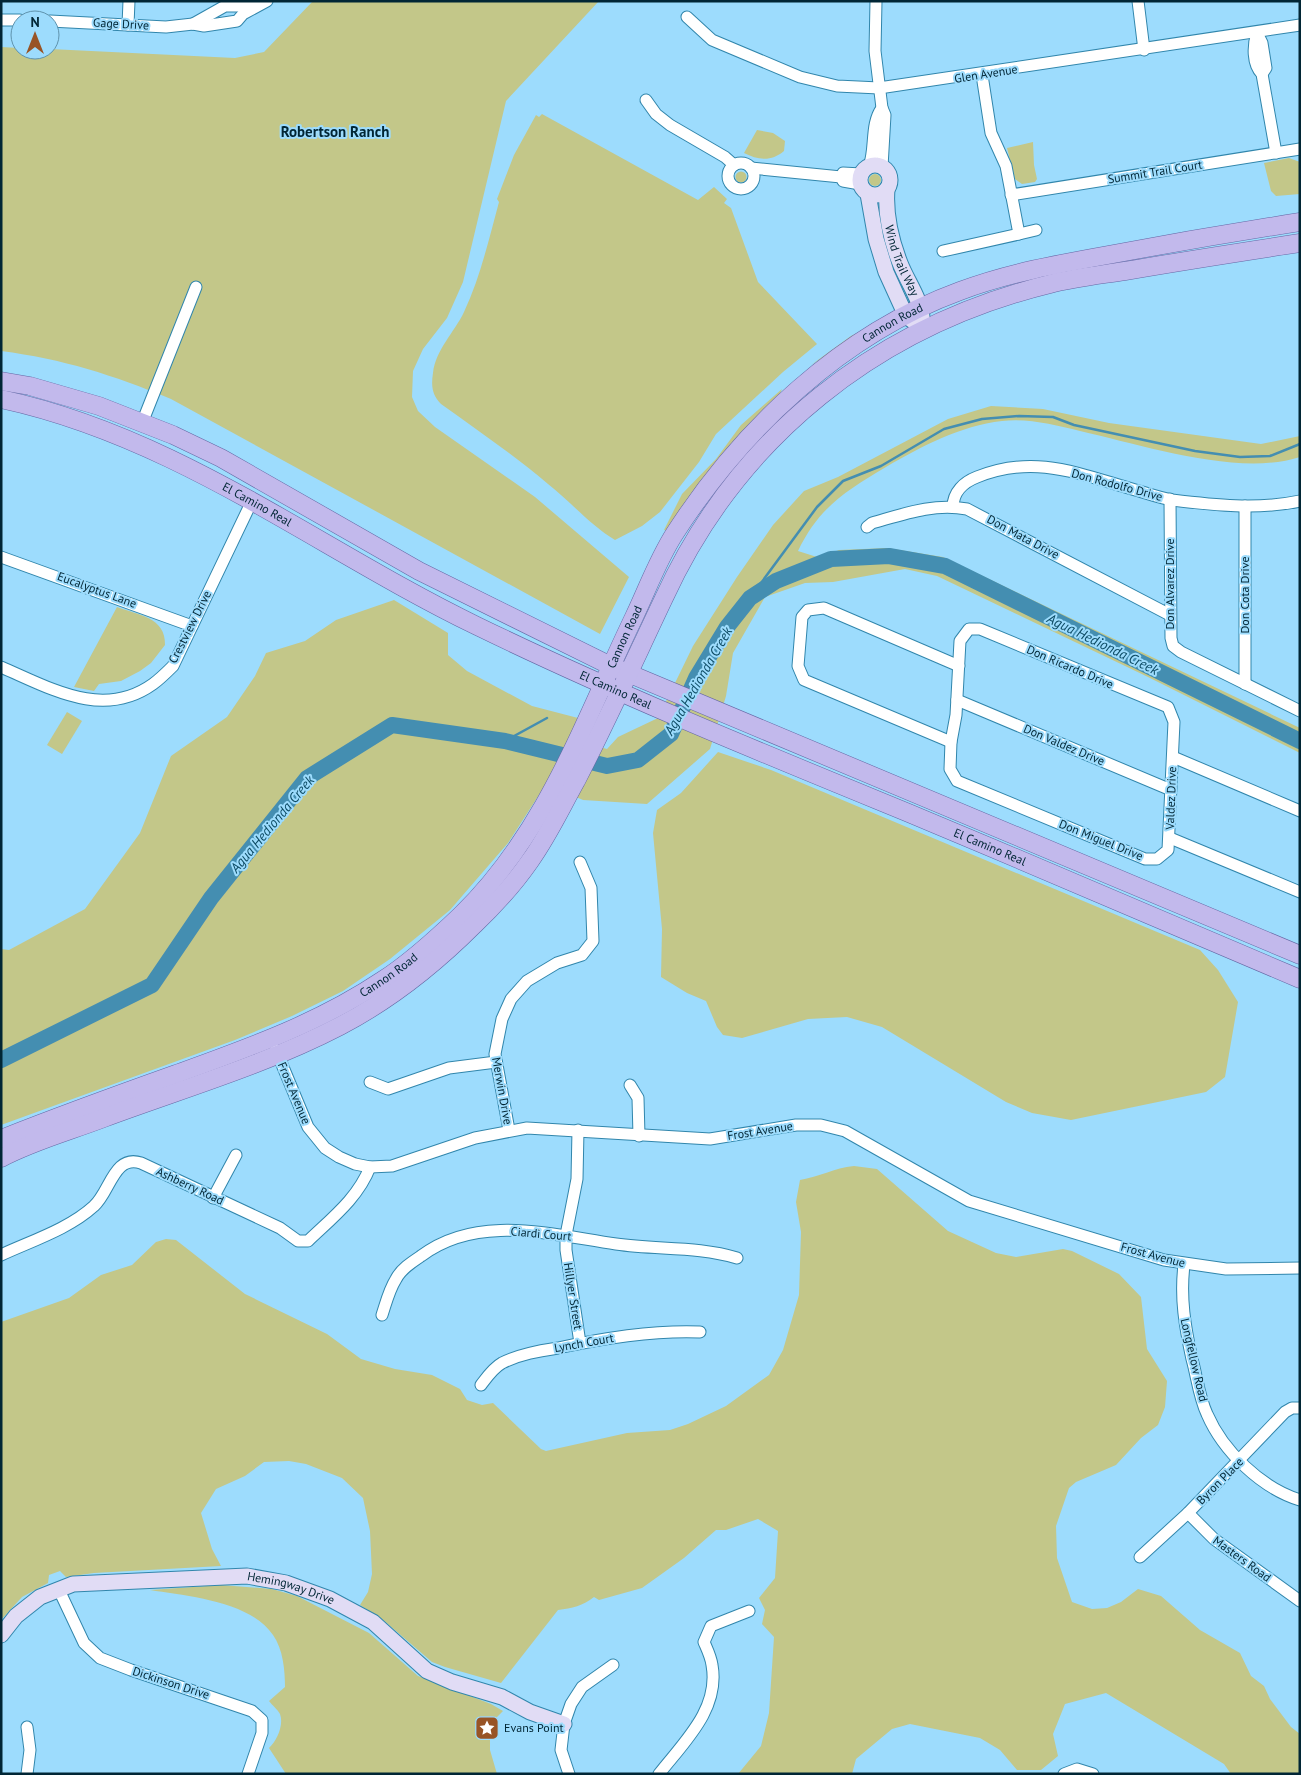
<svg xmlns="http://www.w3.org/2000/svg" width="1301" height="1775" font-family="'PT Sans',sans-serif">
<rect width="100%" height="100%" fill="#9ddcfd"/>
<g fill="#c3c789">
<path d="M 313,1 L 599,1 L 506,101 L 463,282 L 447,318 L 423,349 L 413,371 L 412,397 L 418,411 L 435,427 L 535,497 L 629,577 L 600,634 L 171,399 C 113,375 63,359 1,351 L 1,47 L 20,48 L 20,50 L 50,49 L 235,58 L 264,52 Z"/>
<path d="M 542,114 L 698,200 L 714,187 L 727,199 L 724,203 L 731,208 L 758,282 L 817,344 L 783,372 L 716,434 L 699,462 L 660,512 L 642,526 L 615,540 C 590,525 571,502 548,484 C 514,455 477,430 441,404 C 432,395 431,386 433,373 C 436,349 454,333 464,312 C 480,278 489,239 499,202 L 497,199 L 514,155 L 536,115 L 539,117 Z"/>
<path d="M 757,130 L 773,133 L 785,141 L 784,151 C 771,162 758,160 744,153 Z"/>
<path d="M 1033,142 L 1034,165 L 1037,179 L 1035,182 L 1022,184 L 1015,179 L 1007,148 Z"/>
<path d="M 1289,158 L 1300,162 L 1300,194 L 1276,196 L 1271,191 L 1264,163 Z"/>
<circle cx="741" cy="177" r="5.5"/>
<circle cx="875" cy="180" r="6"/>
<path d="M 879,322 L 811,365 L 851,336 Z"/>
<path d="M 782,389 L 779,396 L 668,531 L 664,530 L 682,494 L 716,459 L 741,425 Z"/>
<path d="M 991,406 L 1043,409 L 1109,423 L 1261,444 L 1300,436 L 1300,457 C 1238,477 1143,445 1080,431 C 1055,425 1028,418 1002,421 C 960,426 922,446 886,467 C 846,491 819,507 798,551 L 820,558 L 839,550 L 887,548 L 943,557 L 1300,728 L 1300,753 L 1148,677 L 937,576 L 905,569 L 833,582 L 805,583 L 765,597 L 733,653 L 726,696 L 710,749 L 647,804 L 583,800 L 546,784 L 508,843 L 450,910 L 390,959 L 343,991 L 292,1016 L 235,1040 L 1,1125 L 1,949 L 9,950 L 85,909 L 140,833 L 171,756 L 227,717 L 255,676 L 266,653 L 305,641 L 336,620 L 394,600 L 448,633 L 448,655 L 467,671 L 532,706 L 578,718 L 569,738 L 607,749 L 618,737 L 658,718 L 693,646 L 737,577 L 773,525 L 804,491 L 838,477 L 948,419 Z"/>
<path d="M 117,607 C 138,615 166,617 165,645 L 151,663 L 140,671 L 121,681 L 99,684 L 94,691 L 74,687 Z"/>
<path d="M 67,712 L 82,721 L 62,754 L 47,745 Z"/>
<path d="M 718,752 L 771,770 L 1200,950 L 1218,970 L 1238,1002 L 1225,1077 L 1206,1092 L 1071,1120 L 1032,1113 L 1006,1102 L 882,1027 L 847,1017 L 808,1019 L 742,1038 L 723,1035 L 717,1027 L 706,1001 L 687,993 L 661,977 L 662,929 L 653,833 L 657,810 L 681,793 Z"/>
<path d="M 854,1166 L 877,1169 L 948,1231 L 996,1253 L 1016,1257 L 1063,1249 L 1072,1251 L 1119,1274 L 1141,1297 L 1147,1349 L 1167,1381 L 1165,1407 L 1158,1425 L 1141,1438 L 1116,1465 L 1076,1482 L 1069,1488 L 1056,1526 L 1057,1558 L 1072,1602 L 1092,1609 L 1107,1608 L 1121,1602 L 1138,1589 L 1161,1596 L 1200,1630 L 1240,1653 L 1251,1676 L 1264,1686 L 1270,1699 L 1291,1727 L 1300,1734 L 1300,1774 L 1231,1774 L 1224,1764 L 1106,1693 L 1065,1704 L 1053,1734 L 1058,1756 L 1041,1770 L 1017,1770 L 1000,1750 L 980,1738 L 910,1724 L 892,1729 L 856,1759 L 852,1774 L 738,1774 L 761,1746 L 769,1713 L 774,1637 L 762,1624 L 765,1610 L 759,1598 L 775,1578 L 778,1531 L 758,1519 L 726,1530 L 716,1530 L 684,1558 L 642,1588 L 599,1600 L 594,1597 C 583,1606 572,1608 558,1610 L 501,1683 L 445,1667 L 432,1662 L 382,1619 L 360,1605 L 368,1592 L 372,1574 L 370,1531 L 363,1498 L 342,1478 L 306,1464 L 289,1461 L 264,1462 L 245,1476 L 216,1489 L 201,1513 L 212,1549 L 221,1566 L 94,1573 L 66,1577 L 60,1571 L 49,1575 L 48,1583 L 22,1597 L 1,1620 L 1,1322 L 69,1298 L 101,1275 L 132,1265 L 156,1242 L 166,1239 L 176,1240 L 245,1294 L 327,1334 L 361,1359 L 395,1369 L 432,1375 L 460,1389 L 467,1400 L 482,1405 L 493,1403 L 541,1449 L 546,1451 L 627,1433 L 670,1430 L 688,1424 L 726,1406 L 769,1375 L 783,1350 L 799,1295 L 801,1232 L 796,1202 L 800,1180 C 819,1177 834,1168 854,1166 Z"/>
<path d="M 221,1585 L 272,1589 L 297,1596 L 369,1633 L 418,1676 L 491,1704 L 503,1711 L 490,1724 L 490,1750 L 497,1774 L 286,1774 L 269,1748 C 277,1741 284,1725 280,1714 C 278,1710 272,1705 269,1701 L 285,1687 C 285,1670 283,1649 273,1635 C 250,1601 187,1596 150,1590 Z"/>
</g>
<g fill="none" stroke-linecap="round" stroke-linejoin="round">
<g stroke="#448eb1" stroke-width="2.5">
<path d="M 750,598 L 817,507 L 843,481 L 881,466 L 944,429 L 982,419 L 1019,416 L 1053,417 L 1074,425 L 1195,451 L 1240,457 L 1270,456 L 1300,444"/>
<path d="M 505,741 L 547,718"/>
</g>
<path stroke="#448eb1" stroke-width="16" d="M 1,1060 L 152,985 L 211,898 L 307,778 L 392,725 L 505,741 L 607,766 L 638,760 L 671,734 L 696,678 L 727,627 L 750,598 L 776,581 L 831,559 L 889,556 L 945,566 L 1300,741"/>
<g stroke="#3186ac" stroke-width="13">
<g id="street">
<path d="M 876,1 L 875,51 L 882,108"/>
<path d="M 1138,1 L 1144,50"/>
<path d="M 687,17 L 712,40 L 800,77 L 837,86 L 879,88 L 1300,25"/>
<path d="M 1,20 L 20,20"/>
<path d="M 50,21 L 166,27 L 193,24 L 204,26 L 237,21 L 243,14 L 267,1"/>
<path d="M 193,24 L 225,6 L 240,6 L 250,1"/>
<path d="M 128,25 L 129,1"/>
<path d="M 1257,33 C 1253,45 1252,64 1262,74 L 1276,153"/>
<path d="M 1257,33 L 1262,43 L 1266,68 L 1262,74"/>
<path d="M 646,100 L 656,114 L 670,125 L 725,157 L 734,165"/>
<circle cx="741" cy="176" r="13"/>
<path d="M 869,167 C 876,148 870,124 882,108 L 885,115 L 882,167"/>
<path d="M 751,168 L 841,177 L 843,181 L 860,184"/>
<path d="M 841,177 L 843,173 L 861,174"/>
<path d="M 1011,195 L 1300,149"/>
<path d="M 1019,234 L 1036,230"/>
<path d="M 943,251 L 1019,234 L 1006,166 L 991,133 L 982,75"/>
<path d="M 142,423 L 196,287"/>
<path d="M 1170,499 L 1171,638 L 1173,646 L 1181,652 L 1300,711"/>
<path d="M 1245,506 L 1245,684"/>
<path d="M 953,507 C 953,492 964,482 977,477 C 1036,453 1081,475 1139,491 C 1149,494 1161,498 1172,500 C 1213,505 1258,510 1300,501"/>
<path d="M 867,527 L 872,523 C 904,514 933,503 967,509 L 1170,615"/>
<path d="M 1,557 L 192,626"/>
<path d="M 969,629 L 980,629 L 1168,707 L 1174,722 L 1168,850 L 1157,859 L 1145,859 L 957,781 L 950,769 L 951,742 L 956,715 L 960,641 Z"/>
<path d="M 1,667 C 50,688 103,720 153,684 C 160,679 167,672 173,666 L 252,501"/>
<path d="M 957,700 L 1171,790"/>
<path d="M 951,742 L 804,680 L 798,666 L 802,617 L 808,610 L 824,608 L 959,666"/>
<path d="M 1173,757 L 1300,811"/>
<path d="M 1170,838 L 1300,892"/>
<path d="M 276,1050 L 308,1127 L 325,1148 L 339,1157 L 355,1164 L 370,1167 L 392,1166 L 475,1138 L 527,1128 L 710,1139 L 796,1125 L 821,1125 L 845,1131 L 969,1201 L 1164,1260 L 1226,1269 L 1300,1268"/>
<path d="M 370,1082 L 388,1089 L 449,1068 L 496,1062"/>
<path d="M 630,1085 L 638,1098 L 639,1136"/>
<path d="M 509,1130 L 495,1054 L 502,1019 L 511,999 L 527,981 L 557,963 L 582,955 L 593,941 L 591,888 L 580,862"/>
<path d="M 578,1130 L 577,1179 L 566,1235 L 566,1250 L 580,1343"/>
<path d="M 213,1198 L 236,1155"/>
<path d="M 1,1255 C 31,1241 69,1229 94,1206 C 110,1192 114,1154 141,1163 L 280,1228 L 298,1241 L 308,1241 C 332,1218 358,1198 370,1167"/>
<path d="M 1184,1265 C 1180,1298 1185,1327 1192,1359 C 1197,1377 1199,1397 1207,1414 C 1223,1451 1261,1488 1300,1500"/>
<path d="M 382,1315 C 386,1303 389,1290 396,1279 C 401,1269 412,1262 421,1256 C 478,1213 552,1235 616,1244 C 657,1250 698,1246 737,1258"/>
<path d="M 481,1385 C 487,1377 493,1368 502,1363 C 520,1354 539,1351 558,1348 C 604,1338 652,1330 700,1332"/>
<path d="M 1188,1513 L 1214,1539 L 1300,1601"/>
<path d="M 1140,1557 L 1188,1513 L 1285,1412 L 1292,1408 L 1300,1408"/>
<path d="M 59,1590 L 84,1643 L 100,1658 L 131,1670 L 252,1711 L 262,1720 L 262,1733 L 248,1774"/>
<path d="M 27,1774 L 30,1750 L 27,1727"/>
<path d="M 569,1774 L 561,1750 L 564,1724 L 571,1704 L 582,1687 L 613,1665"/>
<path d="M 659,1774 C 684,1742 720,1709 712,1665 C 711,1657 707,1649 704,1642 L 711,1626 L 749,1611"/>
<path d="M 1064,1774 L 1077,1769 L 1093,1774"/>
</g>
</g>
<g stroke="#3186ac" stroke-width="17">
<g id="secondary">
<circle cx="875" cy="180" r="15"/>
<path id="s1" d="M 887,189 C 885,214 891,240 900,263 C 907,281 920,298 922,317"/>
<path d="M 868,194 L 876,239 L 886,272 L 906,316 L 924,329"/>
<path id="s2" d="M 1,1635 L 16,1616 L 40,1597 L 73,1584 L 247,1576 L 286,1583 L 330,1599 L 373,1622 L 427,1671 L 452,1682 L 502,1697 L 530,1712 L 564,1724"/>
</g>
</g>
<g stroke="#6467a4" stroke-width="19">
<g id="primary">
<path d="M 1,381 L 30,386 L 99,406 L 173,435 L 221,458 L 419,571 L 611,666 L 1300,955"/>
<path id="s3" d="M 1,399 C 178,437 318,549 477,626 C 619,695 765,754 911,814 C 1041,868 1170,924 1300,979"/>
<path id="s4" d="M 1,1139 C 59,1116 117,1095 176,1074 C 248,1048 319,1023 383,980 C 411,962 437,938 461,915 C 547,831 583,723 634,617 C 647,590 658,559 675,533 C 742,429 842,334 960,291 C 1008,273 1058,264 1108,255 C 1172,243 1236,232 1300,222"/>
<path d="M 1,1158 C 33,1141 70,1131 104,1118 C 182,1089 265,1065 340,1026 C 390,1000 435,964 474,925 C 494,906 514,884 530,861 C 548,836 561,808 576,781 C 607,721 635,659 664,598 C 738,436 878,326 1050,284 C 1074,278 1100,275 1125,271 C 1183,261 1241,252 1300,243"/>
</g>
</g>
<use href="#street" stroke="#fff" stroke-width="11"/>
<use href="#secondary" stroke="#e1dcf5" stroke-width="15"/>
<use href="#primary" stroke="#c2b9ec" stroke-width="18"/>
</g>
<defs>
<g id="sight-square" transform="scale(1.25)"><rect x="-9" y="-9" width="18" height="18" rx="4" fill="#985426" stroke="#9ddcfd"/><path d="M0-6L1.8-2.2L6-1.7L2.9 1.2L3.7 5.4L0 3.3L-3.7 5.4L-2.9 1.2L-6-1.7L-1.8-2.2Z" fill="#fff"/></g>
</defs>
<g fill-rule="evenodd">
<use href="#sight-square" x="487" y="1728"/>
</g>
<g text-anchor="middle" stroke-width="4" stroke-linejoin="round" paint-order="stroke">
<g font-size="12" fill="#012635" stroke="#9ddcfd">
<text transform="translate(121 24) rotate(3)" y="4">Gage Drive</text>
<text transform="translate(986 74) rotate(-9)" y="4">Glen Avenue</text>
<text transform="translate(1155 172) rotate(-9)" y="4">Summit Trail Court</text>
<text dy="4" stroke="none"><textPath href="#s1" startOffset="74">Wind Trail Way</textPath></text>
<text dy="4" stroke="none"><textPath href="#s4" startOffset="1262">Cannon Road</textPath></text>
<text transform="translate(1117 485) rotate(15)" y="4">Don Rodolfo Drive</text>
<text dy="4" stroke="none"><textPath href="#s3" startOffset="278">El Camino Real</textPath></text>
<text transform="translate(1023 537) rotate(28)" y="4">Don Mata Drive</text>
<text transform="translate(1170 584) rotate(-90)" y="4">Don Alvarez Drive</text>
<text transform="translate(97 590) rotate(20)" y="4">Eucalyptus Lane</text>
<text transform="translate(1245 595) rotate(-90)" y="4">Don Cota Drive</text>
<text transform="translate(190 627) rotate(-63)" y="4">Crestview Drive</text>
<text dy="4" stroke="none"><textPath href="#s4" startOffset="841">Cannon Road</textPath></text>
<text transform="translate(1070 667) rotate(23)" y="4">Don Ricardo Drive</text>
<text dy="4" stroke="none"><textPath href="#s3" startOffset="682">El Camino Real</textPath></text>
<text transform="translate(1064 745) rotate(23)" y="4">Don Valdez Drive</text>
<text transform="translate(1171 798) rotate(-88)" y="4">Valdez Drive</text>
<text transform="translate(1101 840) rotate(22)" y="4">Don Miguel Drive</text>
<text dy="4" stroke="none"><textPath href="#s3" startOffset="1088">El Camino Real</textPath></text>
<text dy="4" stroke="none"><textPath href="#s4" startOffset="422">Cannon Road</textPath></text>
<text transform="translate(502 1091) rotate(80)" y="4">Merwin Drive</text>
<text transform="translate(294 1093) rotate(67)" y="4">Frost Avenue</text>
<text transform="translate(760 1131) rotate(-9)" y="4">Frost Avenue</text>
<text transform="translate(190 1186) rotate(25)" y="4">Ashberry Road</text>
<text transform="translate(541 1234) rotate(5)" y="4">Ciardi Court</text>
<text transform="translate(1153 1255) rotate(15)" y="4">Frost Avenue</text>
<text transform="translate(573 1296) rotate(81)" y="4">Hillyer Street</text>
<text transform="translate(584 1343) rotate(-10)" y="4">Lynch Court</text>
<text transform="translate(1194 1360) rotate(77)" y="4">Longfellow Road</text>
<text transform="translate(1220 1481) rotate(-45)" y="4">Byron Place</text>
<text transform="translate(1242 1559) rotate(36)" y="4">Masters Road</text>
<text dy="4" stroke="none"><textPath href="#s2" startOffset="310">Hemingway Drive</textPath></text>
<text transform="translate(171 1683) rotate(18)" y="4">Dickinson Drive</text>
</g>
<g font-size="12" fill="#012635" stroke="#9ddcfd" text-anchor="start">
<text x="504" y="1732">Evans Point</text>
</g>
<g font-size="14" font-style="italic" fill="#0d4b64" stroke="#9ddcfd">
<text transform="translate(1103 644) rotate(26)" y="5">Agua Hedionda Creek</text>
<text transform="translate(698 681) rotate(-60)" y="5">Agua Hedionda Creek</text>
<text transform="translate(272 824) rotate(-50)" y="5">Agua Hedionda Creek</text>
</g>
<g font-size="15" font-weight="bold" fill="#012635" stroke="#9ddcfd">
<text x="335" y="137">Robertson Ranch</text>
</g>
</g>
<rect width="1301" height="1775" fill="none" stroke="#012635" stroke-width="5"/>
<g transform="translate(35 35)"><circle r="24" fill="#9ddcfd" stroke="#5f93ad"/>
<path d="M0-4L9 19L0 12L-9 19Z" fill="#985426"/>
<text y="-8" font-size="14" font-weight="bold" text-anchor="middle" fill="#012635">N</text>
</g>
</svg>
